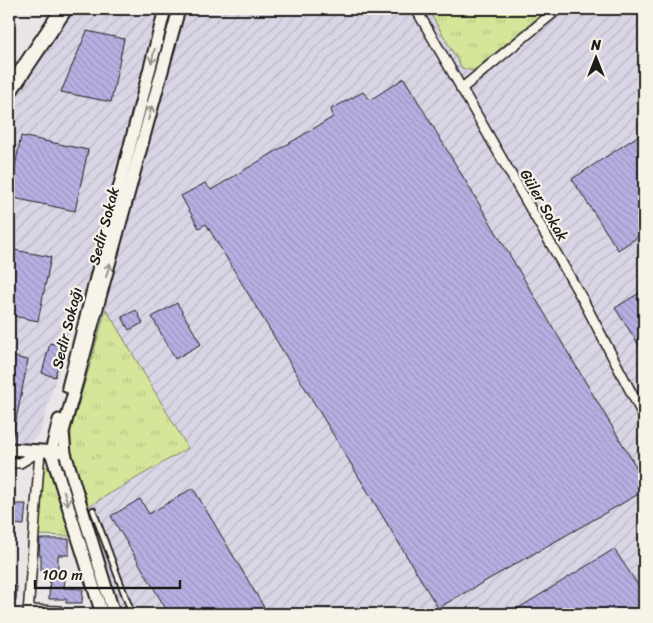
<svg xmlns="http://www.w3.org/2000/svg" width="653" height="623" font-family="Sriracha,sans-serif">
<defs>
<pattern id="industrial-furrows" width="10" height="10" patternUnits="userSpaceOnUse" patternTransform="scale(1.25)"><rect width="10" height="10" fill="#dad5e5"/><path d="M-1 1l2-2M0 10L10 0M9 11l2-2" fill="none" stroke="#bab6c4"/></pattern>
<pattern id="grass-tufts" width="24" height="20" patternUnits="userSpaceOnUse" patternTransform="scale(1.25)"><rect width="24" height="20" fill="#d5e69a"/><path d="M3 7l-1-3M5 7V3M7 7l1-3M15 17l-1-3M17 17v-4M19 17l1-3" fill="none" stroke="#b6c584"/></pattern>
<pattern id="building-back-hatch" width="6" height="6" patternUnits="userSpaceOnUse" patternTransform="scale(1.25)"><rect width="6" height="6" fill="#b6afe1"/><path d="M-1 5l2 2M0 0l6 6M5-1l2 2" fill="none" stroke="#9c96c0"/></pattern>
</defs>
<rect width="100%" height="100%" fill="#eae5e7"/>
<filter id="ink" filterUnits="userSpaceOnUse"><feTurbulence type="fractalNoise" baseFrequency=".02" numOctaves="2"/><feDisplacementMap in="SourceGraphic" scale="10" xChannelSelector="R" yChannelSelector="G"/><feConvolveMatrix kernelMatrix="1 2 1 2 8 2 1 2 1" color-interpolation-filters="sRGB"/></filter>
<g filter="url(#ink)">
<path fill="url(#industrial-furrows)" d="M 56,9 L 644,9 L 644,614 L 123,614 L 87,507 L 188,448 L 106,309 L 78,301 L 40,433 L 28,444 L 9,443 L 9,81 Z"/>
<g fill="url(#grass-tufts)" stroke="#78815b">
<path d="M 428,9 L 548,9 L 473,71 L 462,68 Z"/>
<path d="M 106,309 L 188,448 L 87,507 L 73,463 L 71,452 L 71,430 Z"/>
<path d="M 42,467 L 48,467 L 71,536 L 38,535 Z"/>
</g>
<g fill="url(#building-back-hatch)" stroke="#1c1c1c">
<path d="M 87,31 L 124,39 L 111,102 L 61,92 Z"/>
<path d="M 404,78 L 644,480 L 644,491 L 438,608 L 206,224 L 199,228 L 181,196 L 205,183 L 211,190 L 333,117 L 331,109 L 363,92 L 370,100 Z"/>
<path d="M 644,132 L 644,233 L 618,250 L 572,179 Z"/>
<path d="M 21,136 L 88,150 L 75,211 L 9,197 Z"/>
<path d="M 9,249 L 51,257 L 38,321 L 9,315 Z"/>
<path d="M 644,290 L 644,353 L 615,308 Z"/>
<path d="M 177,303 L 201,344 L 175,359 L 152,317 Z"/>
<path d="M 136,310 L 143,323 L 129,330 L 122,317 Z"/>
<path d="M 50,343 L 63,346 L 55,377 L 42,373 Z"/>
<path d="M 9,356 L 28,360 L 12,440 L 9,440 Z"/>
<path d="M 193,488 L 268,614 L 169,614 L 111,516 L 140,499 L 149,514 Z"/>
<path d="M 9,504 L 26,504 L 24,525 L 9,524 Z"/>
<path d="M 40,539 L 69,539 L 69,555 L 58,555 L 58,578 L 65,579 L 64,588 L 83,589 L 82,603 L 66,603 L 66,599 L 49,599 L 50,571 L 41,571 L 41,555 L 39,555 Z"/>
<path d="M 614,549 L 644,594 L 644,611 L 640,614 L 509,614 Z"/>
<path d="M 9,586 L 17,586 L 16,601 L 9,601 Z"/>
</g>
<g fill="none" stroke-linecap="round" stroke-linejoin="round">
<g stroke="#1c1c1c" stroke-width="8">
<g id="service">
<path d="M 93,510 L 132,614"/>
<path d="M 117,614 L 130,609"/>
</g>
</g>
<g stroke="#1c1c1c" stroke-width="12">
<g id="minor">
<path d="M 416,9 L 583,300 L 644,417"/>
<path d="M 461,89 L 558,9"/>
<path d="M 9,463 L 20,463 L 40,451"/>
<path d="M 29,610 L 59,611 L 63,614"/>
<path d="M 28,614 L 40,451"/>
</g>
</g>
<g stroke="#1c1c1c" stroke-width="15">
<g id="tertiary">
<path d="M 68,387 L 165,9"/>
<path d="M 59,420 L 51,452 L 102,614"/>
<path d="M 9,449 L 58,452"/>
<path d="M 114,614 L 65,453 L 63,432 L 179,9"/>
</g>
</g>
<g stroke="#1c1c1c" stroke-width="19">
<path id="primary" d="M 9,91 L 64,9"/>
</g>
<use href="#service" stroke="#f7f3e8" stroke-width="4.5"/>
<use href="#minor" stroke="#f7f3e8" stroke-width="9"/>
<use href="#tertiary" stroke="#f7f3e8" stroke-width="11"/>
<use href="#primary" stroke="#f7f3e8" stroke-width="15"/>
</g>
<defs><path id="oneway-shaft" d="M-6 0H5M1.5-3L5.5 0L1.5 3" fill="none" stroke-width="1.6" stroke-linecap="round" stroke-linejoin="round" transform="scale(1.25)"/></defs>
<g stroke="#94928c">
<use href="#oneway-shaft" transform="translate(153 56) rotate(104)"/>
<use href="#oneway-shaft" transform="translate(150 113) rotate(-75)"/>
<use href="#oneway-shaft" transform="translate(108 270) rotate(-75)"/>
<use href="#oneway-shaft" transform="translate(66 498) rotate(73)"/>
</g>
</g>
<g text-anchor="middle" stroke-width="4.5" stroke-linejoin="round" paint-order="stroke">
<g font-size="15" fill="#1c1c1c" stroke="#f7f3e8">
<text transform="translate(544 205) rotate(60)" y="5">Güler Sokak</text>
<text transform="translate(104 226) rotate(-75)" y="5">Sedir Sokak</text>
<text transform="translate(67 328) rotate(-76)" y="5">Sedir Sokağı</text>
</g>
</g>
<rect width="653" height="623" fill="none" stroke="#f7f3e8" stroke-width="30"/>
<rect x="15" y="15" width="623" height="593" fill="none" stroke="#1c1c1c" stroke-width="2" filter="url(#ink)"/>
<g transform="translate(596 58)" stroke="#f7f3e8" stroke-width="4" paint-order="stroke">
<path d="M0-4L9 19L0 12L-9 19Z" fill="#1c1c1c"/>
<text y="-8" font-size="14" font-weight="bold" text-anchor="middle" fill="#1c1c1c">N</text>
</g>
<path d="M35 580v8h145v-8" fill="none" stroke="#1c1c1c" stroke-width="2.5"/>
<text x="42" y="580" font-size="15" fill="#1c1c1c" stroke="#f7f3e8" stroke-width="4" paint-order="stroke">100 m</text>
</svg>
